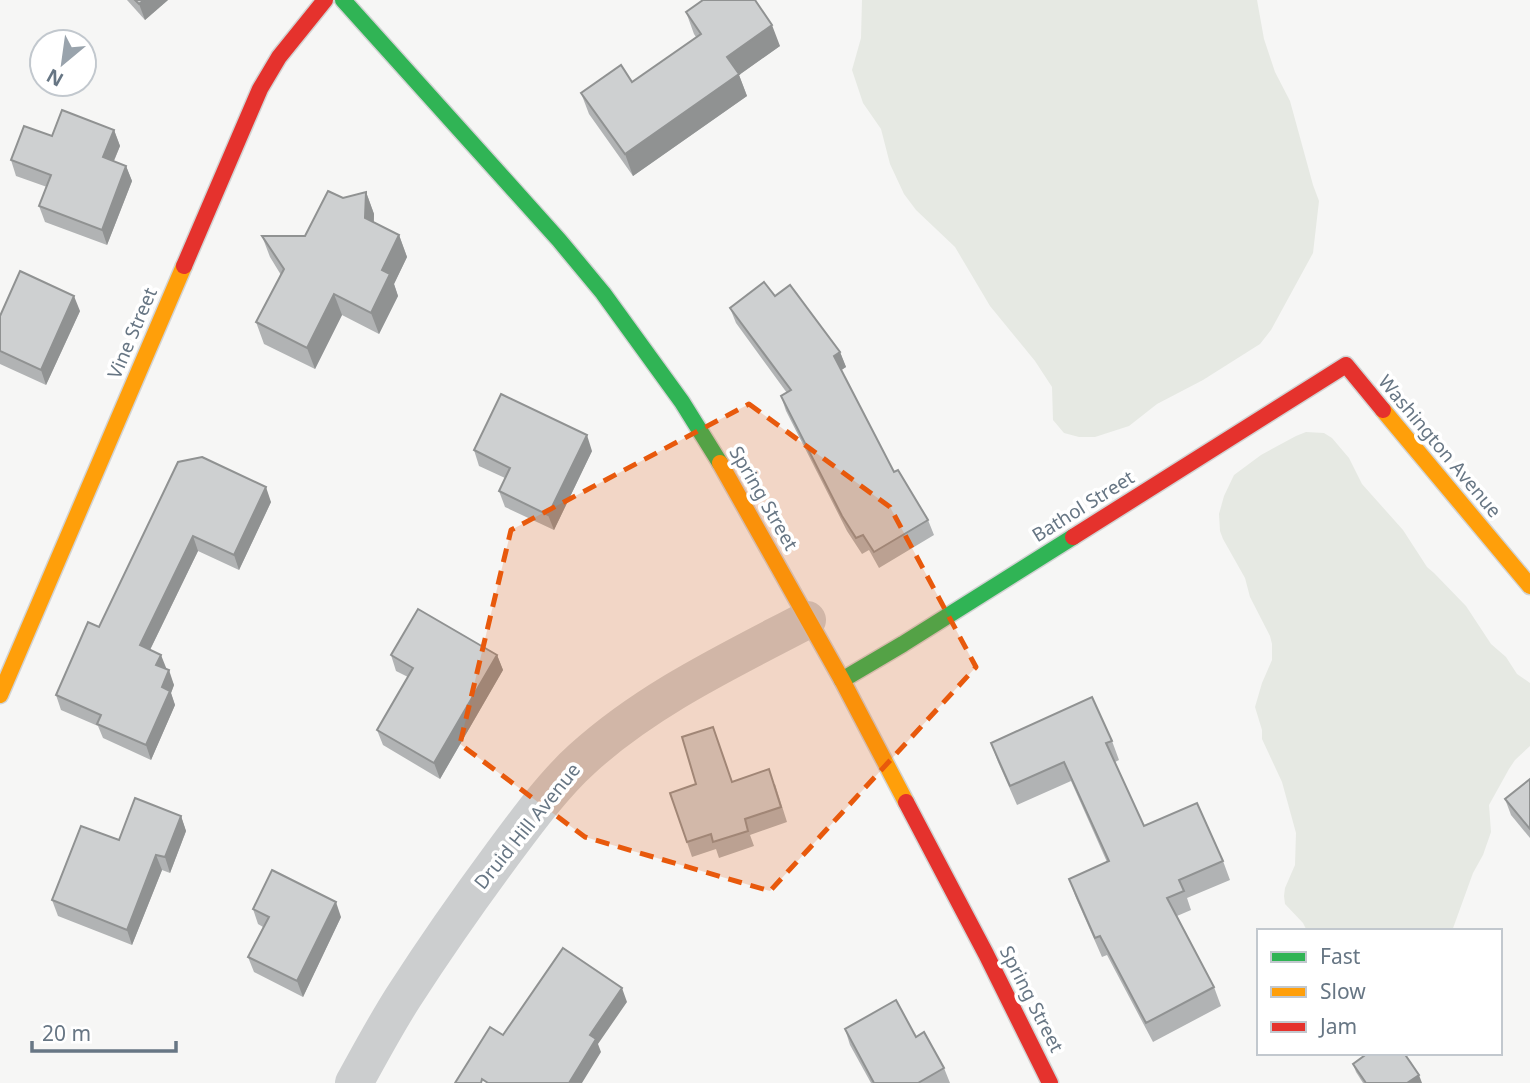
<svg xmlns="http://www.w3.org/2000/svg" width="1530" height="1083" font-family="'Noto Sans',sans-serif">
<rect width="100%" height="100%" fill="#f6f6f5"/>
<g fill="#e6e9e3">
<path d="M 862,0 L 1257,0 L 1264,39 L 1275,72 L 1290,101 L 1313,185 L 1319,201 L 1313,253 L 1271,330 L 1260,344 L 1203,380 L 1157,404 L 1129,426 L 1095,437 L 1079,437 L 1064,433 L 1053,420 L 1052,387 L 1035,361 L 990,306 L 955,247 L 916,210 L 904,194 L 890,164 L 881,129 L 863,103 L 852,70 L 861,38 Z"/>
<path d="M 1306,432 L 1324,433 L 1332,438 L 1349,458 L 1362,484 L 1403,530 L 1427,567 L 1434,573 L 1466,606 L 1491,644 L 1506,657 L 1517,674 L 1530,683 L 1530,746 L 1515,760 L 1509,769 L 1489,805 L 1491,832 L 1483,855 L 1473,873 L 1452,931 L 1307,931 L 1303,923 L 1285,904 L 1284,896 L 1285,888 L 1295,865 L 1296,833 L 1282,782 L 1262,739 L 1262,730 L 1255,707 L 1262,683 L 1272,660 L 1272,644 L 1270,636 L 1250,597 L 1245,578 L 1223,539 L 1220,531 L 1219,514 L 1224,496 L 1234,475 L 1261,455 L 1296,436 Z"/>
</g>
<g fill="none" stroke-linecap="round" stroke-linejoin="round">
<g stroke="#d2d3d3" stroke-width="19">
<g id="fast">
<path d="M 343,0 L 559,240 L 603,293 L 682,402 L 720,463"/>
<path d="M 842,680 L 903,644 L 1073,537"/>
</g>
</g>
<g stroke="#d2d3d3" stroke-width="19">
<g id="slow">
<path d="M 1383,410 L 1530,586"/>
<path d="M 720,463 L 842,680 L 906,802"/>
<path d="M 0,695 L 184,266"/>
</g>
</g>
<g stroke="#d2d3d3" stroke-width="19">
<g id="jam">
<path d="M 184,266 L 260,89 L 279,57 L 325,0"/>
<path d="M 1073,537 L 1346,365 L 1383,410"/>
<path d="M 906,802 L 986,954 L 1050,1083"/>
</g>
</g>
<path stroke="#cccecf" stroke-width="38" d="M 354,1083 C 370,1054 386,1024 404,996 C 435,948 467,902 501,856 C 524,825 553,785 582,759 C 648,699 729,661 807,620"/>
<use href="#fast" stroke="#30b455" stroke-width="16"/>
<use href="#slow" stroke="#ff9f0a" stroke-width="16"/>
<use href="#jam" stroke="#e5322d" stroke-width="16"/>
</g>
<g fill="#b1b3b4">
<path d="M 127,0 L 168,0 L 145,20 Z"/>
<path d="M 686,12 L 780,46 L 739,75 L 747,96 L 633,176 L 589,114 L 581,93 L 632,82 L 696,37 L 694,34 Z"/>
<path d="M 114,130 L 120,146 L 114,161 L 126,166 L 132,181 L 107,245 L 45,222 L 39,206 L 47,187 L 16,176 L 11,160 L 52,136 Z"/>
<path d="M 366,192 L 374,214 L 374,222 L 399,235 L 407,257 L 394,284 L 398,296 L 379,334 L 342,315 L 315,369 L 264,344 L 256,322 L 281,275 L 270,257 L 262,236 L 305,236 L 343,198 Z"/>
<path d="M 775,296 L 840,352 L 846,367 L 841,370 L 894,472 L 928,520 L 934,535 L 879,568 L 869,550 L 862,554 L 847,531 L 786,411 L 781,396 L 787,393 L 736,323 L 730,308 Z"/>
<path d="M 80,311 L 46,385 L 0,364 L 0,316 Z"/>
<path d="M 474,450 L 592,451 L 554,530 L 505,507 L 499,491 L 505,478 L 479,466 Z"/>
<path d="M 178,462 L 271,502 L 239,570 L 198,551 L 150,650 L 166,669 L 174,685 L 171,693 L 175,705 L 151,760 L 103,738 L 98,726 L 61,710 L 56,695 L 99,627 Z"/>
<path d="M 391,655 L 497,655 L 503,670 L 440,779 L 383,745 L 377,730 L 408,677 L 396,671 Z"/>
<path d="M 1112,741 L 1119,760 L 1115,762 L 1144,826 L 1223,861 L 1230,880 L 1187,898 L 1191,910 L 1177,916 L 1214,987 L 1221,1006 L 1153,1042 L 1107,955 L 1102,957 L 1076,898 L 1069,879 L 1107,862 L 1071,781 L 1017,805 L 998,762 L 991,743 Z"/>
<path d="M 1530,779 L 1530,838 L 1511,815 L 1505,799 Z"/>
<path d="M 732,782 L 775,784 L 787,822 L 750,835 L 754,846 L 719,858 L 716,849 L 692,857 L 670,793 Z"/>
<path d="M 181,816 L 186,831 L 170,873 L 162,870 L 132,945 L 58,916 L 52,900 L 119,840 Z"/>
<path d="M 253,909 L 341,917 L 303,997 L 254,972 L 248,957 L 263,927 L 258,924 Z"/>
<path d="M 845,1029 L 916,1037 L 944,1068 L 950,1083 L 871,1083 L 850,1045 Z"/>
<path d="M 1353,1064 L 1422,1083 L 1363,1083 L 1356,1072 Z"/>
</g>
<g fill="#909292">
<path d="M 144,0 L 168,0 L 145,20 L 139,4 Z"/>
<path d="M 772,25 L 780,46 L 739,75 L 747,96 L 633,176 L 625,154 L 727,57 Z"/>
<path d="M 114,130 L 120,146 L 109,172 L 103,157 Z"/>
<path d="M 126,166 L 132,181 L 107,245 L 102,230 Z"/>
<path d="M 366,192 L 374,214 L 373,240 L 365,218 Z"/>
<path d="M 399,235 L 407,257 L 394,284 L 398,296 L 379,334 L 371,313 L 382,270 Z"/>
<path d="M 334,294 L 342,315 L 315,369 L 307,348 Z"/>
<path d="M 74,296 L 80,311 L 46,385 L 41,370 Z"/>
<path d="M 840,352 L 846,367 L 840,371 L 834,356 Z"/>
<path d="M 587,435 L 592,451 L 554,530 L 548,515 Z"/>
<path d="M 266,487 L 271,502 L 239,570 L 234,555 Z"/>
<path d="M 193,536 L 198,551 L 145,660 L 140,645 Z"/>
<path d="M 161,655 L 167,670 L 156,665 Z"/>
<path d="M 497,655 L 503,670 L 440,779 L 434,763 Z"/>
<path d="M 169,670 L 174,685 L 171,693 L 175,705 L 151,760 L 146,745 L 162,687 Z"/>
<path d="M 181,816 L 186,831 L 170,873 L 165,857 Z"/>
<path d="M 156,855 L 162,870 L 132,945 L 127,930 Z"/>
<path d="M 336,902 L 341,917 L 303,997 L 297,981 Z"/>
<path d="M 622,988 L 627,1002 L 598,1044 L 601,1052 L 582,1083 L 569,1083 L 590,1035 Z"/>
<path d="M 1419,1075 L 1422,1083 L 1407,1083 Z"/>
</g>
<g fill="#ced0d1" stroke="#909292" stroke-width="2">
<path d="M 135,0 L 144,0 L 139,4 Z"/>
<path d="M 703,0 L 755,0 L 772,25 L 727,57 L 739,74 L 625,154 L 581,93 L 621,65 L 632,82 L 701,34 L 686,12 Z"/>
<path d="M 62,110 L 114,130 L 103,157 L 126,166 L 102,230 L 39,206 L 51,175 L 11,160 L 24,126 L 52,136 Z"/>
<path d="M 328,191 L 343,198 L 366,192 L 365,218 L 399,235 L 382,270 L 390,274 L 371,313 L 334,294 L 307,348 L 256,322 L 284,269 L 262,236 L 305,236 Z"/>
<path d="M 20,271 L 74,296 L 41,370 L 0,351 L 0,316 Z"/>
<path d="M 764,282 L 775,296 L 790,285 L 840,352 L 834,356 L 894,472 L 898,470 L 928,520 L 874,552 L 863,535 L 856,538 L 842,516 L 781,396 L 791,390 L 730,308 Z"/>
<path d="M 501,394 L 587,435 L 548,515 L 499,491 L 510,468 L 474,450 Z"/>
<path d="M 202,457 L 266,487 L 234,555 L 193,536 L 140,645 L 161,655 L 156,665 L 169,670 L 162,687 L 170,691 L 146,745 L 97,724 L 101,715 L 56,695 L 88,622 L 99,627 L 178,462 Z"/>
<path d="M 418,609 L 497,655 L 434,763 L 377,730 L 413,668 L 391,655 Z"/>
<path d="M 1092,697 L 1112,741 L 1106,743 L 1144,826 L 1197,803 L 1223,861 L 1179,880 L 1184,891 L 1167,898 L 1214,987 L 1146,1023 L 1100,936 L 1095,938 L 1069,879 L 1109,861 L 1064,762 L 1010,786 L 991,743 Z"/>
<path d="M 713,727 L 732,782 L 769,769 L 781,807 L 745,819 L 748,831 L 713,842 L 711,834 L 687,842 L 670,793 L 696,784 L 682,737 Z"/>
<path d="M 1530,779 L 1530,829 L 1505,799 Z"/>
<path d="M 135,798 L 181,816 L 165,857 L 156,855 L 127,930 L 52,900 L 81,826 L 119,840 Z"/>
<path d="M 272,870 L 336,902 L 297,981 L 248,957 L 269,917 L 253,909 Z"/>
<path d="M 563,948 L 622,988 L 590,1035 L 596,1039 L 569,1083 L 488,1083 L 482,1079 L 481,1083 L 455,1083 L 490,1027 L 503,1035 Z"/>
<path d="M 896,1000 L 916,1037 L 924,1032 L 944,1068 L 918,1083 L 874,1083 L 845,1029 Z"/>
<path d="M 1368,1053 L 1404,1053 L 1419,1075 L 1407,1083 L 1366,1083 L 1353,1064 Z"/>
</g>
<path fill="#e8590c" fill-opacity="0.2" stroke="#e8590c" stroke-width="5" stroke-dasharray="14 9" stroke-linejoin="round" d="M 749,404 L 890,507 L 976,667 L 770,891 L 585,837 L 460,744 L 511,530 Z"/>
<g text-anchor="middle" stroke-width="7" stroke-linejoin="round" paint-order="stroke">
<g font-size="19" fill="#677684" stroke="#fff">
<text transform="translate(132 333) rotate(-67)" y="7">Vine Street</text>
<text transform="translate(1440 446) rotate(50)" y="7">Washington Avenue</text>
<text transform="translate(764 498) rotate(60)" y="7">Spring Street</text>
<text transform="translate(1083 506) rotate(-32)" y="7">Bathol Street</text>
<text transform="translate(527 826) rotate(-51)" y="7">Druid Hill Avenue</text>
<text transform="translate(1032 999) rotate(63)" y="7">Spring Street</text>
</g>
</g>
<rect x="1257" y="929" width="245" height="126" fill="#ffffff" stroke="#c2c8ce" stroke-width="2"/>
<rect x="1271" y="952" width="35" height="10" fill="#30b455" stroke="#c2c8ce" stroke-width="2"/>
<text x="1320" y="964" font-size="21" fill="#677684">Fast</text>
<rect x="1271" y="987" width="35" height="10" fill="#ff9f0a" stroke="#c2c8ce" stroke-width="2"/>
<text x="1320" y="999" font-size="21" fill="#677684">Slow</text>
<rect x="1271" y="1022" width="35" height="10" fill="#e5322d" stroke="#c2c8ce" stroke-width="2"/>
<text x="1320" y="1034" font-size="21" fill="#677684">Jam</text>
<g transform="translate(63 63) rotate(209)"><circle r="33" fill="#ffffff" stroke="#c2c8ce" stroke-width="2"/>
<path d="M0-5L12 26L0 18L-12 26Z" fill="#99a3ac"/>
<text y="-10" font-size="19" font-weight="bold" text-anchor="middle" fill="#677684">N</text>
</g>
<path d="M32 1041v10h144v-10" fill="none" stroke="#677684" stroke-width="3.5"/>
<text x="42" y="1041" font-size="21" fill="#677684" stroke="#ffffff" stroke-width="5" paint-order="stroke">20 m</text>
</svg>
